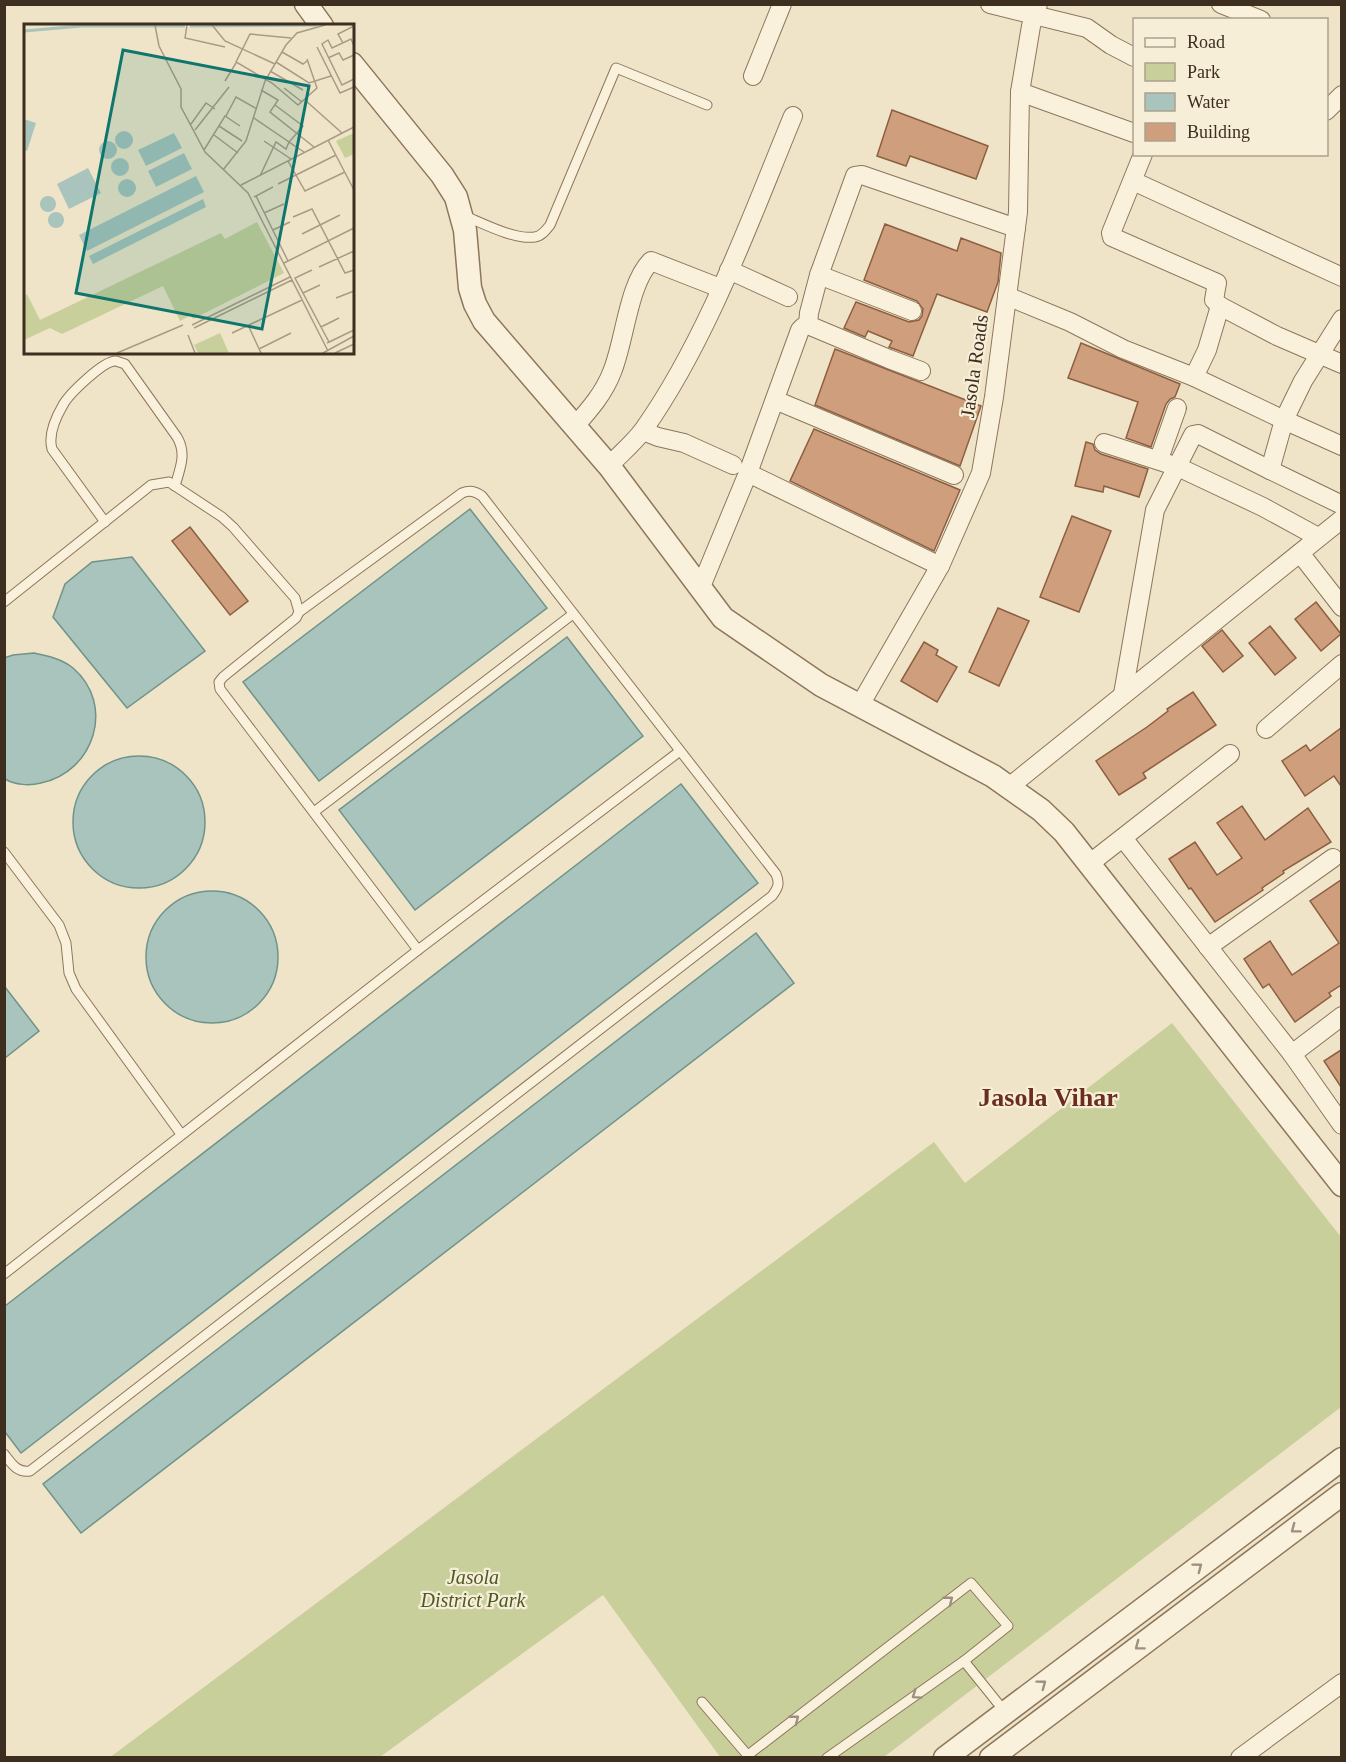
<svg xmlns="http://www.w3.org/2000/svg" width="1346" height="1762" font-family="Georgia,serif">
<rect width="100%" height="100%" fill="#f0e4c8"/>
<path fill="#c9cf9b" d="M 1172,1023 L 1341,1237 L 1341,1407 L 884,1757 L 720,1757 L 603,1595 L 380,1757 L 109,1758 L 934,1142 L 965,1183 Z"/>
<g fill="#a9c4bc" stroke="#6f938a" stroke-width="1.5">
<path d="M 470,509 L 547,608 L 319,781 L 243,682 Z"/>
<path d="M 132,557 L 205,651 L 127,708 L 53,617 L 65,584 L 92,562 Z"/>
<path d="M 567,637 L 643,736 L 415,910 L 339,810 Z"/>
<path d="M 34,653 C 48,656 62,659 73,668 C 116,705 94,772 41,783 C 29,786 15,785 5,779 L 4,658 L 13,655 Z"/>
<circle cx="139" cy="822" r="66"/>
<path d="M 681,784 L 758,883 L 21,1453 L 5,1432 L 5,1306 Z"/>
<circle cx="212" cy="957" r="66"/>
<path d="M 756,933 L 794,983 L 81,1533 L 43,1484 Z"/>
<path d="M 5,987 L 39,1031 L 5,1058 Z"/>
</g>
<g fill="#cf9f7d" stroke="#8d5f41" stroke-width="1.5">
<path d="M 892,110 L 988,146 L 976,179 L 910,156 L 906,166 L 877,156 Z"/>
<path d="M 885,224 L 957,251 L 961,238 L 1001,253 L 998,282 L 987,312 L 937,294 L 913,356 L 889,347 L 892,341 L 868,331 L 865,337 L 844,328 L 856,302 L 909,322 L 919,320 L 922,316 L 923,309 L 917,301 L 864,280 Z"/>
<path d="M 1081,343 L 1180,384 L 1175,397 L 1170,399 L 1166,404 L 1151,447 L 1126,438 L 1138,402 L 1068,378 Z"/>
<path d="M 835,349 L 981,406 L 960,466 L 815,405 Z"/>
<path d="M 814,429 L 960,490 L 934,551 L 790,481 Z"/>
<path d="M 1086,442 L 1093,444 L 1095,450 L 1101,454 L 1148,469 L 1139,497 L 1104,486 L 1103,492 L 1075,486 Z"/>
<path d="M 1072,516 L 1111,531 L 1079,612 L 1040,597 Z"/>
<path d="M 190,527 L 248,601 L 230,615 L 172,541 Z"/>
<path d="M 1316,602 L 1341,634 L 1321,651 L 1295,619 Z"/>
<path d="M 998,608 L 1029,621 L 999,686 L 969,672 Z"/>
<path d="M 1270,626 L 1296,658 L 1275,675 L 1249,643 Z"/>
<path d="M 1222,630 L 1243,656 L 1223,672 L 1202,646 Z"/>
<path d="M 924,642 L 938,650 L 936,655 L 957,667 L 937,702 L 901,681 Z"/>
<path d="M 1193,692 L 1216,725 L 1143,773 L 1146,778 L 1119,795 L 1096,761 L 1147,727 L 1168,711 L 1167,709 Z"/>
<path d="M 1341,728 L 1341,786 L 1334,776 L 1305,796 L 1282,761 L 1306,745 L 1310,751 Z"/>
<path d="M 1242,806 L 1265,840 L 1308,808 L 1331,842 L 1283,871 L 1284,873 L 1262,888 L 1263,890 L 1215,922 L 1191,888 L 1189,889 L 1169,859 L 1195,842 L 1217,875 L 1242,858 L 1217,823 Z"/>
<path d="M 1341,880 L 1341,985 L 1329,993 L 1331,996 L 1295,1022 L 1269,984 L 1263,988 L 1244,959 L 1270,941 L 1292,975 L 1339,943 L 1310,901 Z"/>
<path d="M 1341,1050 L 1341,1087 L 1324,1061 Z"/>
</g>
<g fill="none" stroke-linecap="round" stroke-linejoin="round">
<g stroke="#8d765c" stroke-width="11">
<g id="service">
<path d="M 465,216 C 484,224 515,240 535,237 C 542,236 546,230 550,225 L 616,68 L 707,105"/>
<path d="M 105,522 L 52,449 C 48,435 56,417 63,405 C 69,394 104,360 116,361 C 119,362 122,363 125,364 L 177,437 C 187,454 180,468 175,486"/>
<path d="M 4,602 L 151,485 L 169,482 L 222,517 L 233,527 L 295,598 L 299,612 L 296,618 L 223,677 L 219,682 L 220,689 L 418,950"/>
<path d="M 314,812 L 573,614"/>
<path d="M 4,852 L 59,925 L 66,943 L 69,973 L 76,989 L 181,1134"/>
<path d="M 4,1274 L 418,950 L 680,751"/>
<path d="M 4,1454 C 12,1464 17,1473 30,1471 L 772,896 C 778,888 780,884 776,874 L 482,496 C 475,491 470,490 462,493 L 299,612"/>
<path d="M 964,1661 L 1005,1712"/>
<path d="M 702,1702 L 750,1758"/>
<path d="M 748,1755 L 971,1583 L 1008,1626 L 964,1661 L 827,1758"/>
</g>
</g>
<g stroke="#8d765c" stroke-width="20">
<g id="minor">
<path d="M 990,4 L 1087,28 L 1111,45 L 1134,57"/>
<path d="M 1221,4 L 1261,20"/>
<path d="M 753,76 L 782,4"/>
<path d="M 1020,92 L 1134,133"/>
<path d="M 1326,111 L 1342,95"/>
<path d="M 1143,154 L 1111,233 L 1112,237 L 1217,283 L 1214,300 L 1220,306 L 1277,336 L 1342,364"/>
<path d="M 1133,181 L 1342,277"/>
<path d="M 729,270 L 788,297"/>
<path d="M 819,275 L 912,311"/>
<path d="M 1007,296 L 1070,322 L 1123,349 L 1194,377 L 1284,420 L 1270,470 L 1198,434 L 1193,435 L 1155,510 L 1123,694"/>
<path d="M 1342,319 L 1303,381 L 1284,420 L 1342,446"/>
<path d="M 808,325 L 809,313 L 819,275 L 855,176 L 862,175 L 1016,228"/>
<path d="M 1194,377 L 1207,350 L 1220,306"/>
<path d="M 775,400 L 954,475"/>
<path d="M 575,426 C 590,409 604,393 612,372 C 625,341 628,284 651,261 L 720,288"/>
<path d="M 643,431 L 658,437 L 684,443 L 733,465"/>
<path d="M 1104,443 L 1178,467 L 1263,507 L 1318,537"/>
<path d="M 1159,459 L 1177,408"/>
<path d="M 609,466 C 620,454 634,443 644,429 C 708,338 750,220 793,116"/>
<path d="M 1270,470 L 1342,505"/>
<path d="M 748,473 L 940,566"/>
<path d="M 1300,553 L 1342,607"/>
<path d="M 700,589 L 748,473 L 800,330 L 803,327 L 808,325 L 889,359 L 921,371"/>
<path d="M 860,705 L 940,566 L 981,473 L 994,397 L 1018,212 L 1020,92 L 1031,26 L 1038,4"/>
<path d="M 1266,729 L 1342,664"/>
<path d="M 1009,787 L 1342,519"/>
<path d="M 1123,838 L 1292,1054 L 1342,1125"/>
<path d="M 1089,864 L 1230,754"/>
<path d="M 1208,947 L 1333,858"/>
<path d="M 1292,1054 L 1342,1016"/>
<path d="M 1240,1758 L 1342,1683"/>
</g>
</g>
<g stroke="#8d765c" stroke-width="25">
<g id="tertiary">
<path d="M 306,4 L 322,26"/>
<path d="M 352,64 L 442,175 L 456,197 L 465,230 L 470,288 L 475,304 L 484,321 L 609,466 L 723,618 L 821,685 L 993,776 L 1041,810 L 1064,832 L 1342,1185"/>
<path d="M 945,1758 L 1342,1459"/>
<path d="M 991,1758 L 1342,1494"/>
</g>
</g>
<use href="#service" stroke="#faf1dc" stroke-width="9"/>
<use href="#minor" stroke="#faf1dc" stroke-width="18"/>
<use href="#tertiary" stroke="#faf1dc" stroke-width="22"/>
</g>
<defs><path id="oneway-chevron" d="M-2-3.5L2.5 0L-2 3.5" fill="none" stroke-width="1.6" stroke-linecap="round" stroke-linejoin="round" transform="scale(1.5)"/></defs>
<g stroke="#9c907e">
<use href="#oneway-chevron" transform="translate(1295 1529) rotate(143)"/>
<use href="#oneway-chevron" transform="translate(1198 1567) rotate(-37)"/>
<use href="#oneway-chevron" transform="translate(949 1600) rotate(-38)"/>
<use href="#oneway-chevron" transform="translate(1139 1646) rotate(143)"/>
<use href="#oneway-chevron" transform="translate(1042 1684) rotate(-37)"/>
<use href="#oneway-chevron" transform="translate(916 1695) rotate(145)"/>
<use href="#oneway-chevron" transform="translate(795 1719) rotate(-38)"/>
</g>
<g text-anchor="middle" stroke-width="4.5" stroke-linejoin="round" paint-order="stroke">
<g font-size="20" fill="#3d2e20" stroke="#f7eed8">
<text transform="translate(974 366) rotate(-82)" y="7">Jasola Roads</text>
</g>
<g font-size="20" font-style="italic" fill="#4d5a26" stroke="#f7eed8">
<text x="473" y="1584">Jasola<tspan x="473" dy="23">District Park</tspan></text>
</g>
<g font-size="26" font-weight="bold" fill="#6b2e1e" stroke="#f7eed8">
<text x="1048" y="1106">Jasola Vihar</text>
</g>
</g>
<g transform="translate(24 24)">
<rect width="330" height="330" fill="#f0e4c8"/>
<path d="M 330,109 L 330,130 L 321,134 L 312,117 ZM 233,198 L 260,249 L 169,295 L 167,291 L 156,297 L 139,262 L 38,310 L 26,304 L 0,316 L 0,272 L 3,270 L 16,296 L 197,209 L 201,215 ZM 196,309 L 205,329 L 174,329 L 170,321 Z" fill="#c9cf9b"/>
<path d="M 0,95 L 12,99 L 3,127 L 0,126 ZM91 116a9 9 0 1 1 18 0a9 9 0 1 1-18 0ZM 150,109 L 158,124 L 122,142 L 114,126 ZM75 126a9 9 0 1 1 18 0a9 9 0 1 1-18 0ZM 160,129 L 168,145 L 132,163 L 124,147 ZM87 143a9 9 0 1 1 18 0a9 9 0 1 1-18 0ZM 64,144 L 77,169 L 45,185 L 33,160 ZM 172,152 L 180,168 L 63,227 L 55,211 ZM94 164a9 9 0 1 1 18 0a9 9 0 1 1-18 0ZM16 180a8 8 0 1 1 16 0a8 8 0 1 1-16 0ZM 179,175 L 182,183 L 69,240 L 65,232 ZM24 196a8 8 0 1 1 16 0a8 8 0 1 1-16 0Z" fill="#a9c4bc"/>
<path fill="none" stroke="#a9c4bc" stroke-width="3" d="M 166,2 L 293,1M 0,7 L 58,2 L 161,2"/>
<path fill="none" stroke="#a89b85" stroke-width="1.5" d="M 131,1 L 135,22 L 157,65 L 157,83 L 181,128 L 224,169 L 304,327M 163,1 L 161,14 L 201,23M 188,1 L 201,17 L 251,40M 267,14 L 226,10 L 212,38 L 248,59 L 274,81 L 293,64 L 283,35M 319,19 L 314,10 L 330,2M 330,22 L 327,15 L 308,24 L 304,16 L 298,20 L 318,61 L 330,55M 293,23 L 316,69 L 330,63M 258,28 L 279,40 L 283,37M 304,34 L 315,29 L 319,36 L 330,31M 252,38 L 285,59 L 307,52M 246,47 L 279,66M 201,57 L 212,39M 260,64 L 278,78M 237,66 L 254,76 L 246,88 L 290,123M 281,76 L 318,109M 251,81 L 279,102 L 265,118 L 280,128M 202,92 L 212,73 L 233,85M 230,94 L 265,118 L 262,125 L 252,118 L 236,152M 167,100 L 182,79 L 191,85M 195,102 L 218,117M 171,106 L 205,63M 190,111 L 214,129M 304,116 L 330,166M 240,117 L 267,135M 180,126 L 201,92 L 216,102M 264,137 L 281,167 L 321,148M 199,146 L 222,117 L 241,57 L 262,21 L 273,9 L 301,1M 254,160 L 312,131M 217,161 L 330,103M 232,172 L 264,237M 230,173 L 249,163M 240,189 L 260,180M 269,193 L 288,185 L 321,249 L 330,246M 249,206 L 266,198M 278,210 L 316,191M 260,239 L 330,204M 295,243 L 330,227M 288,246 L 271,254 L 305,318M 279,269 L 296,261M 312,274 L 330,267M 168,301 L 266,253M 224,301 L 237,329M 297,303 L 315,294M 170,304 L 268,256M 208,309 L 278,276M 164,311 L 171,329M 303,319 L 330,306M 235,325 L 267,309M 93,329 L 159,301M 299,329 L 330,312M 311,329 L 330,320"/>
<path fill="#0f766e" fill-opacity="0.15" stroke="#0f766e" stroke-width="3" d="M 99,26 L 285,62 L 238,305 L 52,269 Z"/>
<rect width="330" height="330" fill="none" stroke="#3d2e20" stroke-width="3"/>
</g>
<rect width="1346" height="1762" fill="none" stroke="#3d2e20" stroke-width="12"/>
<rect x="1133" y="18" width="195" height="138" fill="#f7eed8" stroke="#ada18e" stroke-width="1.5"/>
<rect x="1145" y="38" width="30" height="9" fill="#faf1dc" stroke="#ada18e" stroke-width="1.5"/>
<text x="1187" y="48" font-size="18" fill="#3d2e20">Road</text>
<rect x="1145" y="63" width="30" height="18" fill="#c9cf9b" stroke="#ada18e" stroke-width="1.5"/>
<text x="1187" y="78" font-size="18" fill="#3d2e20">Park</text>
<rect x="1145" y="93" width="30" height="18" fill="#a9c4bc" stroke="#ada18e" stroke-width="1.5"/>
<text x="1187" y="108" font-size="18" fill="#3d2e20">Water</text>
<rect x="1145" y="123" width="30" height="18" fill="#cf9f7d" stroke="#ada18e" stroke-width="1.5"/>
<text x="1187" y="138" font-size="18" fill="#3d2e20">Building</text>
</svg>
